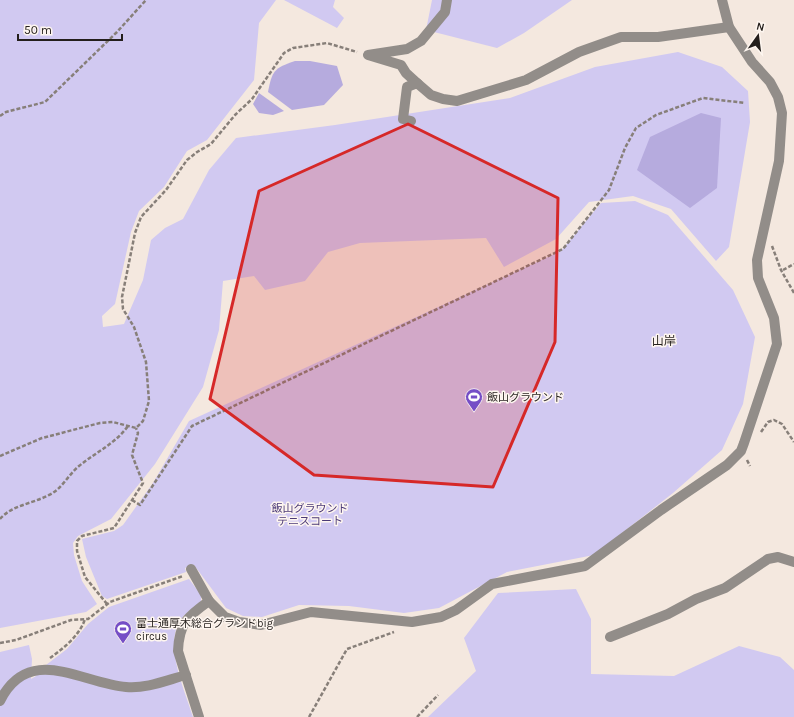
<svg xmlns="http://www.w3.org/2000/svg" width="794" height="717" font-family="Karla,'Noto Sans JP',sans-serif">
<rect width="100%" height="100%" fill="#f4e8df"/>
<g fill="#d1c9f1">
<path d="M 0,0 L 276,0 L 259,23 L 254,80 L 207,140 L 187,151 L 164,187 L 139,211 L 131,232 L 115,304 L 102,316 L 103,327 L 124,324 L 143,280 L 151,240 L 165,228 L 183,219 L 209,170 L 236,138 L 335,125 L 510,98 L 595,67 L 678,52 L 722,67 L 748,91 L 750,122 L 729,247 L 716,261 L 671,209 L 633,196 L 589,202 L 556,239 L 504,267 L 486,238 L 360,243 L 328,252 L 305,281 L 265,290 L 254,276 L 223,281 L 219,330 L 203,387 L 155,464 L 111,519 L 78,536 L 73,543 L 74,555 L 82,581 L 97,604 L 86,612 L 0,628 Z"/>
<path d="M 284,0 L 335,0 L 333,7 L 344,18 L 337,28 Z"/>
<path d="M 432,0 L 572,0 L 524,33 L 497,48 L 426,30 Z"/>
<path d="M 635,201 L 668,215 L 733,290 L 755,337 L 743,404 L 722,450 L 673,493 L 594,555 L 507,572 L 439,608 L 404,613 L 349,606 L 299,605 L 262,617 L 243,616 L 226,608 L 194,565 L 185,568 L 186,572 L 107,599 L 102,596 L 86,557 L 82,539 L 114,531 L 123,525 L 153,483 L 189,421 L 561,251 L 601,203 Z"/>
<path d="M 189,579 L 201,595 L 201,601 C 195,607 183,614 179,622 C 165,648 185,691 193,717 L 0,717 L 0,652 L 29,645 L 32,659 L 31,679 L 36,676 L 46,665 L 67,649 L 88,624 L 109,607 Z"/>
<path d="M 576,589 L 591,619 L 591,674 L 674,676 L 739,646 L 780,657 L 794,670 L 794,717 L 428,717 L 476,671 L 464,638 L 498,593 Z"/>
</g>
<g fill="#b6abde">
<path d="M 295,61 L 310,61 L 337,66 L 343,85 L 324,105 L 292,110 L 268,92 C 272,71 274,68 295,61 Z"/>
<path d="M 259,93 L 284,111 L 273,115 L 259,113 L 253,104 Z"/>
<path d="M 701,113 L 721,118 L 717,188 L 690,208 L 637,170 L 650,137 Z"/>
</g>
<g fill="none" stroke-linecap="round" stroke-linejoin="round">
<g stroke="#877f79" stroke-width="2.5" stroke-dasharray="4 2" stroke-linecap="butt">
<path d="M 0,116 L 6,112 L 45,102 L 117,32 L 146,0"/>
<path d="M 772,246 L 781,270 L 794,293"/>
<path d="M 783,270 L 794,264"/>
<path d="M 761,432 L 768,422 L 774,420 L 782,424 L 794,442"/>
<path d="M 0,456 L 42,438 L 100,423 L 113,422 L 136,428 L 143,421 L 149,401 L 146,362 L 134,327 L 123,309 L 122,297 L 135,233 L 141,217 L 166,190 L 187,160 L 197,152 L 211,144 L 235,115 L 252,99 L 284,53 L 293,48 L 327,43 L 357,52"/>
<path d="M 747,460 L 750,466"/>
<path d="M 132,500 L 140,505 L 192,426 L 563,249 L 609,190 L 625,148 L 636,128 L 656,115 L 703,98 L 745,103"/>
<path d="M 0,519 C 12,505 32,504 49,495 C 62,489 68,475 79,466 C 96,452 115,444 128,426"/>
<path d="M 107,604 L 85,577 L 77,551 L 77,541 L 82,536 L 114,528 L 143,483 L 132,455 L 138,433 L 136,428"/>
<path d="M 0,643 L 16,640 L 71,620 L 88,619 L 110,602 L 183,576"/>
<path d="M 50,658 C 64,648 80,635 85,619"/>
<path d="M 309,717 L 347,649 L 394,632"/>
<path d="M 417,717 L 438,695"/>
</g>
<g stroke="#928d89" stroke-width="10">
<path d="M 418,84 L 406,73 L 401,65 L 368,55 L 407,49 L 421,41 L 445,12 L 447,0"/>
<path d="M 411,121 L 403,119 L 407,87 L 417,83 L 431,95 L 443,99 L 457,101 L 526,80 L 579,52 L 621,37 L 658,37 L 729,27"/>
<path d="M 191,569 L 209,601 L 225,617 L 239,622 L 261,625 L 311,612 L 412,622 L 441,617 L 456,610 L 492,584 L 585,566 L 661,510 L 727,465 L 741,451 L 744,443 L 777,344 L 774,318 L 758,278 L 757,260 L 779,161 L 782,113 L 778,97 L 770,82 L 752,62 L 729,27 L 722,0"/>
<path d="M 610,637 L 668,614 L 696,599 L 725,588 L 768,559 L 778,557 L 794,562"/>
<path d="M 0,701 C 29,643 81,683 126,687 C 146,689 167,680 186,675"/>
<path d="M 199,717 L 178,651 C 179,623 188,616 209,601"/>
</g>
</g>
<path fill="#d62828" fill-opacity="0.2" stroke="#d62828" stroke-width="3" stroke-linejoin="round" d="M 408,124 L 558,198 L 555,342 L 493,487 L 314,475 L 210,399 L 259,191 Z"/>
<defs>
<g id="stadium-pin" transform="scale(0.9)"><path d="M0 17L-7.5 6A9.5 9.5 0 1 1 7.5 6Z" fill="#754ec6" stroke="#fef6f0"/><path d="M0-5a6.5 5 0 1 0 0 10a6.5 5 0 1 0 0-10ZM-3.5-1.8h7v3.6h-7Z" fill="#fff"/></g>
</defs>
<g fill-rule="evenodd">
<use href="#stadium-pin" x="474" y="397"/>
<use href="#stadium-pin" x="123" y="629"/>
</g>
<g text-anchor="middle" stroke-width="3" stroke-linejoin="round" paint-order="stroke">
<g font-size="11" fill="#241f1c" stroke="#fef6f0" text-anchor="start">
<text x="487" y="401">飯山グラウンド</text>
<text x="136" y="627">富士通厚木総合グランドbig<tspan x="136" dy="13">circus</tspan></text>
</g>
<g font-size="11" fill="#4b3977" stroke="#fef6f0">
<text x="310" y="512">飯山グラウンド<tspan x="310" dy="13">テニスコート</tspan></text>
</g>
<g font-size="12" fill="#241f1c" stroke="#fef6f0">
<text x="664" y="345">山岸</text>
</g>
</g>
<g transform="translate(758 36) rotate(14)" stroke="#fef6f0" stroke-width="3" paint-order="stroke">
<path d="M0-3L7 15L0 10L-7 15Z" fill="#241f1c"/>
<text y="-6" font-size="11" font-weight="bold" text-anchor="middle" fill="#241f1c">N</text>
</g>
<path d="M18 34v6h104v-6" fill="none" stroke="#241f1c" stroke-width="2"/>
<text x="24" y="34" font-size="12" fill="#241f1c" stroke="#fef6f0" stroke-width="3" paint-order="stroke">50 m</text>
</svg>
